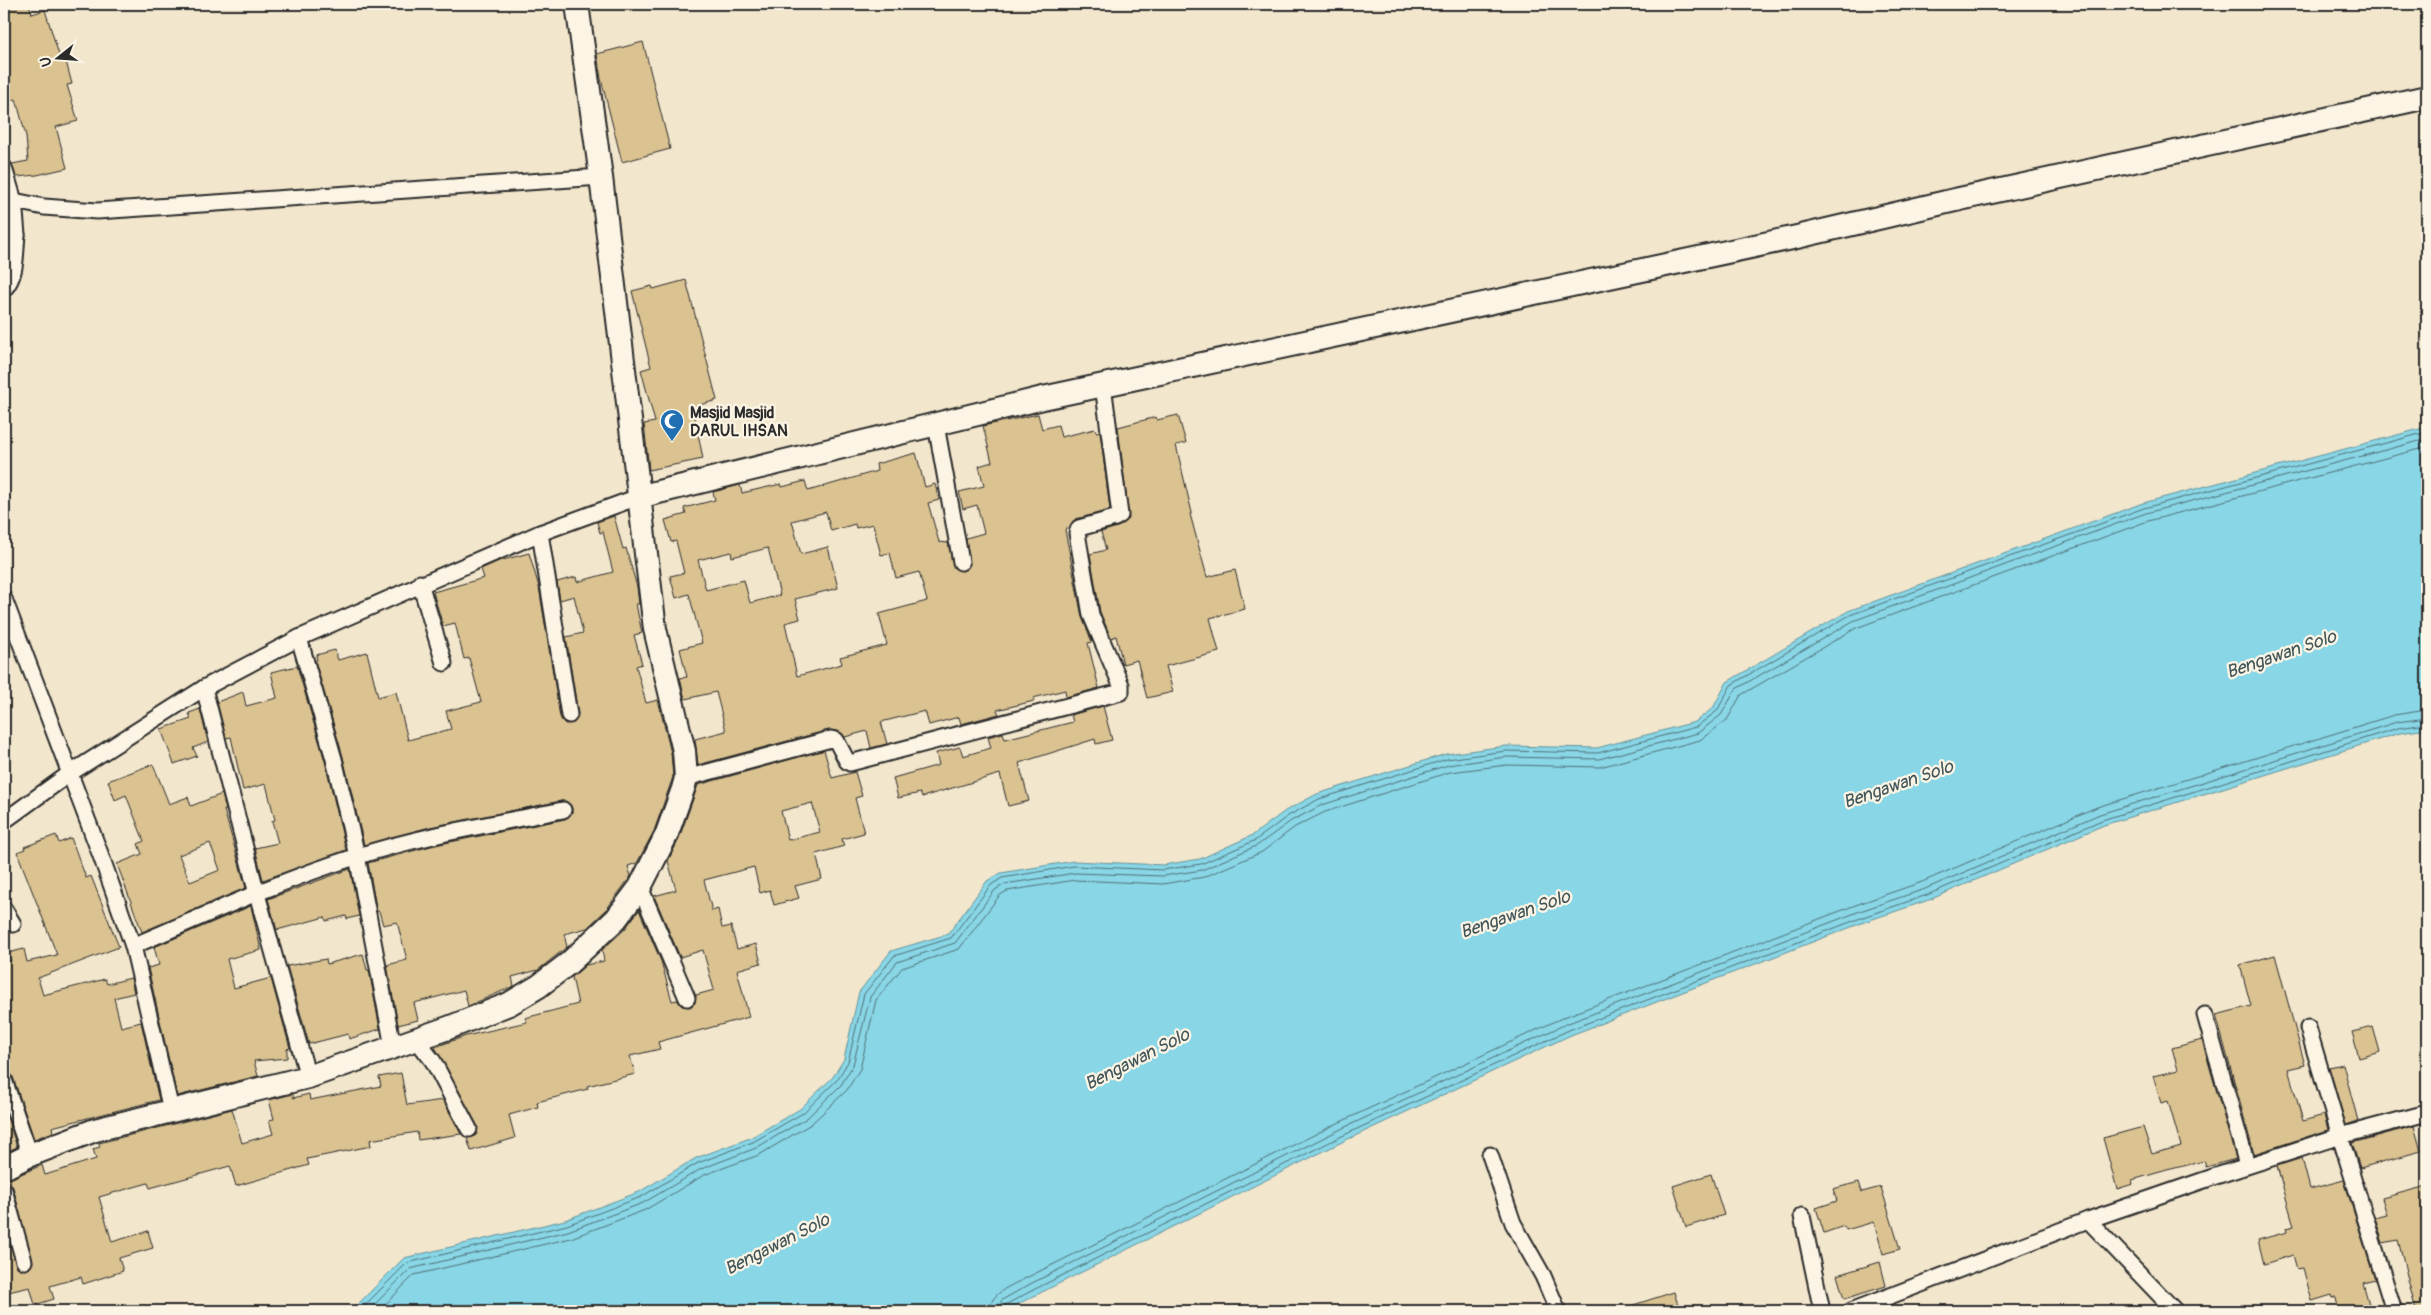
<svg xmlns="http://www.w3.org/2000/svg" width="2431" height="1315" font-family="Pangolin,sans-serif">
<rect width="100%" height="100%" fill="#f2e6cc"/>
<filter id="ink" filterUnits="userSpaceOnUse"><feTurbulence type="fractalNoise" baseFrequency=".02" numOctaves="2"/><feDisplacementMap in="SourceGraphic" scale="10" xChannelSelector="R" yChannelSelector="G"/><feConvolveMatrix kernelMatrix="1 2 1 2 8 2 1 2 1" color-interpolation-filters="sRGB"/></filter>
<g filter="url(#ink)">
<path fill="#88d6e6" stroke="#63929b" d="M 2427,427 L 2427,729 L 2400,733 L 2104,825 L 1929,900 L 1867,921 L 1571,1035 L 1344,1141 L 1004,1311 L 351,1311 L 404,1258 L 565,1220 L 639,1192 L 696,1158 L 750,1138 L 800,1109 L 833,1077 L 844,1059 L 859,992 L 891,951 L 948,934 L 987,881 L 1001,873 L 1074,861 L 1163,865 L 1200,859 L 1253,835 L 1285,811 L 1317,794 L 1446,754 L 1506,746 L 1597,748 L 1695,722 L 1713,708 L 1727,682 L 1848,611 L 2143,503 Z"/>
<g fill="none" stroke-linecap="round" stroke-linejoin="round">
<g stroke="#506f76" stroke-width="1">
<path d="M 359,1311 L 407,1263 L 567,1225 L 641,1197 L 698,1163 L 753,1142 L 803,1113 L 837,1080 L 848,1062 L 864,994 L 894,956 L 951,938 L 991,885 L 1002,878 L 1074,866 L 1163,870 L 1201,864 L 1256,840 L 1288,816 L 1319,799 L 1447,759 L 1506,751 L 1598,753 L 1696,727 L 1717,711 L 1731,685 L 1850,615 L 2144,508 L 2427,432"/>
<path d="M 368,1311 L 410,1269 L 568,1231 L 643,1203 L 701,1169 L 756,1148 L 807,1118 L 841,1085 L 853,1065 L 870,997 L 897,962 L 955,943 L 995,890 L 1005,884 L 1075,873 L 1163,876 L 1202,870 L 1258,845 L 1291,821 L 1322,805 L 1448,765 L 1506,757 L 1599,759 L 1698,733 L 1721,715 L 1736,689 L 1853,621 L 2146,513 L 2427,439"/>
<path d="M 379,1311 L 414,1275 L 571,1238 L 645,1210 L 704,1175 L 759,1155 L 811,1124 L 847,1090 L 860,1069 L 876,1000 L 902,968 L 959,949 L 1000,895 L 1007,891 L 1075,880 L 1163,884 L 1204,877 L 1262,852 L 1295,827 L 1325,812 L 1450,772 L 1507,765 L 1600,767 L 1700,740 L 1727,720 L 1741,695 L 1856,628 L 2148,521 L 2427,447"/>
<path d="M 989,1311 C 990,1292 1013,1285 1028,1277 L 1336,1124 L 1564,1017 L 1861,903 L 1922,882 L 2097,807 L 2394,715 L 2427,710"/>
<path d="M 997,1311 L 1002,1300 L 1032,1283 L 1339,1130 L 1566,1024 L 1863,910 L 1925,889 L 2100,814 L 2397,722 L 2427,718"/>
<path d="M 1003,1311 L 1005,1305 L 1035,1289 L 1342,1136 L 1569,1030 L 1866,916 L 1927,895 L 2102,820 L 2398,728 L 2427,724"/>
</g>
</g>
<g fill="#dac291" stroke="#2b2b2b" fill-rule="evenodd">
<path d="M 4,4 L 29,4 L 32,14 L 45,10 L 59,55 L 64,54 L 72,84 L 67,85 L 78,121 L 56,127 L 67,168 L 37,175 L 16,177 L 12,164 L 28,161 L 26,136 L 16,99 L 4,102 Z"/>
<path d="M 643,42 L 670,149 L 622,162 L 601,79 L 597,54 Z"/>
<path d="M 686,280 L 717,400 L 693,407 L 703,459 L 649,470 L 644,424 L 655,422 L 641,370 L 651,367 L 632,291 L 652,286 L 653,289 Z"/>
<path d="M 1038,414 L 1042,429 L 1058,425 L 1061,437 L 1095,429 L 1096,432 L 1100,431 L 1110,510 L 1076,519 L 1065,530 L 1082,617 L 1092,642 L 1088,643 L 1099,688 L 1066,697 L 1065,690 L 1033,698 L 1034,701 L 997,710 L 999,714 L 961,724 L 959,717 L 929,725 L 925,711 L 881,722 L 887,744 L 871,748 L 867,731 L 845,737 L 838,731 L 829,730 L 698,765 L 695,739 L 726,731 L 716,692 L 685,699 L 680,678 L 687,677 L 680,649 L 702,643 L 689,594 L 676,598 L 670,576 L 684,573 L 676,541 L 671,542 L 665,520 L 686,514 L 684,508 L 715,500 L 713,492 L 740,485 L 742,493 L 781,484 L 782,487 L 805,481 L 808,491 L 877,471 L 876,464 L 916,453 L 925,487 L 935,484 L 939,500 L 928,503 L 939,542 L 948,543 L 954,568 L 963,571 L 970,565 L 966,538 L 984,533 L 977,505 L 963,509 L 959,492 L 984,486 L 979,466 L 992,462 L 983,426 ZM 826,512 L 831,531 L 855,524 L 856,528 L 873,524 L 881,555 L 890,553 L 896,578 L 919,572 L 927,601 L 879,614 L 887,645 L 840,657 L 842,664 L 797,676 L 785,623 L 800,619 L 795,599 L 838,588 L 828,547 L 801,554 L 792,521 ZM 768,548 L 780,595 L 750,603 L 744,580 L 706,590 L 698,560 L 731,552 L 732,557 Z"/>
<path d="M 1178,415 L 1186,443 L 1176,445 L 1192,513 L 1190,514 L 1207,577 L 1235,570 L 1245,609 L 1210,618 L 1219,652 L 1166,666 L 1173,692 L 1147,698 L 1137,660 L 1123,664 L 1116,636 L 1111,638 L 1100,612 L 1090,554 L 1106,550 L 1101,532 L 1120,526 L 1129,519 L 1118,427 L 1156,417 L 1157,420 Z"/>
<path d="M 614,516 L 623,549 L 626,548 L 637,587 L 639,604 L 636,604 L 642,633 L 634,635 L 642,664 L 636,666 L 646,703 L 658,700 L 671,753 L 673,777 L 654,831 L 637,863 L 628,866 L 631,876 L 606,910 L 587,928 L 564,934 L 567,947 L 538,970 L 512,977 L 514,986 L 468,1006 L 464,990 L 414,1003 L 418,1020 L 398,1025 L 387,965 L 407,960 L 397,922 L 383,925 L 379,911 L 377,912 L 368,863 L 435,845 L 565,819 L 572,813 L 572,808 L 566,801 L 561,801 L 430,827 L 364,845 L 343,757 L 315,661 L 317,660 L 316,655 L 335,650 L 338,660 L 367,652 L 378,697 L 396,692 L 408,740 L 451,729 L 446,711 L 481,702 L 469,658 L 464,659 L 455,623 L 443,626 L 433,592 L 484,578 L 481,569 L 499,561 L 529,553 L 539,587 L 560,716 L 565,724 L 574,723 L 578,714 L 566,637 L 583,633 L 574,596 L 560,600 L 557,582 L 576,577 L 577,582 L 613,572 L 603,532 L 600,533 L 597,522 Z"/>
<path d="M 297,666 L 325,761 L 346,850 L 263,880 L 255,848 L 278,843 L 272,821 L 275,820 L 266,784 L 243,790 L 231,737 L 226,738 L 217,702 L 243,692 L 246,706 L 277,698 L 271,672 Z"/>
<path d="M 1103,706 L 1112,740 L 1096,744 L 1095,739 L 1019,763 L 1029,801 L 1008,806 L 1000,774 L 922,797 L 920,793 L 898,798 L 893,778 L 939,765 L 936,753 L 960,747 L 963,756 L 991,748 L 988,737 L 1003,733 L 1005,739 L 1073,722 L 1071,715 Z"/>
<path d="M 200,709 L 208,742 L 193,748 L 197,756 L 174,764 L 161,729 L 191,719 L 189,713 Z"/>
<path d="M 824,750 L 832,778 L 855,772 L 862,796 L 855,798 L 864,833 L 842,839 L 844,846 L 816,854 L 822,879 L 795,886 L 799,898 L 774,905 L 770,890 L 760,893 L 754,867 L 704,880 L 712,911 L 718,909 L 722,928 L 731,926 L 737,949 L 756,944 L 761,963 L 737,970 L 749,1017 L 658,1042 L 660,1049 L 630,1056 L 635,1074 L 587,1086 L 588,1089 L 537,1102 L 538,1107 L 509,1115 L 515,1138 L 471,1151 L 467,1138 L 477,1134 L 477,1125 L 435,1047 L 466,1036 L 527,1022 L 525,1018 L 578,1004 L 572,977 L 586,965 L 604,961 L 602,950 L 625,929 L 639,910 L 661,961 L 672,1001 L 677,1000 L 682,1006 L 690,1007 L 695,1003 L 696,995 L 714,990 L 703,950 L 680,957 L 654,896 L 676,890 L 668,861 L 678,841 L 698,785 ZM 812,803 L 820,832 L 788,840 L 781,811 Z"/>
<path d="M 153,764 L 169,804 L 188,797 L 191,806 L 222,794 L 226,810 L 224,810 L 246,888 L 142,932 L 117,864 L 142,854 L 138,844 L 144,841 L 126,795 L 115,800 L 108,781 ZM 210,843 L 220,870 L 190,882 L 179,855 Z"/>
<path d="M 56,835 L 59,843 L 71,838 L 86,878 L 91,876 L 119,947 L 38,978 L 43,995 L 105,979 L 107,984 L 131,978 L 134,993 L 114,998 L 121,1027 L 141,1022 L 159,1100 L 52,1127 L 53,1132 L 34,1139 L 13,1077 L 10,1073 L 4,1071 L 4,962 L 11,961 L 8,953 L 24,949 L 27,962 L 57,955 L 17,852 L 25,849 L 24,847 Z"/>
<path d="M 350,869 L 359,916 L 347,919 L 346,916 L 326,921 L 325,917 L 277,930 L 268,899 Z"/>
<path d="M 251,906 L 261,950 L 227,959 L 234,988 L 271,978 L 290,1048 L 287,1049 L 287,1058 L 254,1061 L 258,1076 L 177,1096 L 148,968 L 159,965 L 154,947 Z"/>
<path d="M 363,954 L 367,970 L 369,970 L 380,1029 L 349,1039 L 348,1034 L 309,1044 L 287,966 L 326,959 L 327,964 Z"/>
<path d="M 2275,955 L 2305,1065 L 2288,1069 L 2303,1121 L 2324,1115 L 2328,1130 L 2254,1154 L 2216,1015 L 2251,1006 L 2240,965 Z"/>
<path d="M 2373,1027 L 2380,1052 L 2359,1058 L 2352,1032 Z"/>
<path d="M 2202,1040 L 2236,1159 L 2206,1167 L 2204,1161 L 2167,1170 L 2132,1180 L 2133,1184 L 2117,1189 L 2103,1138 L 2143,1127 L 2152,1154 L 2181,1146 L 2168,1101 L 2161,1103 L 2153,1076 L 2178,1070 L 2172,1048 Z"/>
<path d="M 2343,1064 L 2358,1121 L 2346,1125 L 2329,1067 Z"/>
<path d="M 401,1073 L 407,1105 L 443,1100 L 461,1134 L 418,1140 L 417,1132 L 370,1140 L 371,1146 L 307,1159 L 309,1165 L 236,1186 L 230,1166 L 150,1188 L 148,1183 L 99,1197 L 112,1242 L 148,1231 L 153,1248 L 119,1258 L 123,1271 L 83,1284 L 81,1277 L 50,1286 L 54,1299 L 35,1305 L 30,1287 L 4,1293 L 4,1224 L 17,1267 L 26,1270 L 33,1263 L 13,1187 L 10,1183 L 5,1181 L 42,1165 L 45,1175 L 96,1159 L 93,1149 L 100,1147 L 99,1143 L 232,1109 L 242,1143 L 273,1134 L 269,1120 L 274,1119 L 269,1100 L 293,1094 L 293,1098 L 309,1094 L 310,1100 L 381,1086 L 379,1077 Z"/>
<path d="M 4,1108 L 17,1147 L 4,1153 Z"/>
<path d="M 2414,1126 L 2421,1151 L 2360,1168 L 2352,1143 Z"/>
<path d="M 2302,1158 L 2310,1189 L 2344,1180 L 2375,1280 L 2363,1283 L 2371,1311 L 2339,1311 L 2336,1297 L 2333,1298 L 2332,1295 L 2312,1301 L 2303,1268 L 2297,1269 L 2293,1255 L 2264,1264 L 2258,1240 L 2287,1232 L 2286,1228 L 2294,1226 L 2277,1166 Z"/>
<path d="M 1711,1174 L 1724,1215 L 1686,1227 L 1673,1186 Z"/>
<path d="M 1859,1182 L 1862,1192 L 1881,1187 L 1900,1249 L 1883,1254 L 1874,1222 L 1846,1230 L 1844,1226 L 1824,1233 L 1816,1208 L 1837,1201 L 1833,1189 Z"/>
<path d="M 2427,1186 L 2427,1311 L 2416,1311 L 2398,1240 L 2383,1243 L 2375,1218 L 2387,1215 L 2382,1198 Z"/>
<path d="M 1880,1262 L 1886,1286 L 1844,1299 L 1837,1275 Z"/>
<path d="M 1674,1292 L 1680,1311 L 1625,1311 L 1624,1308 Z"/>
</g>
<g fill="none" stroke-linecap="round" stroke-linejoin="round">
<g stroke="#2b2b2b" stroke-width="19">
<g id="street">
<path d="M 4,168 L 14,201 L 44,207 L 97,211 L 601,177"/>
<path d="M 4,236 L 17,235 L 14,201"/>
<path d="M 4,289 C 17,275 15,253 17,235"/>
<path d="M 936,425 L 961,562"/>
<path d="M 540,533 L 569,715"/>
<path d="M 420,583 L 444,663"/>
<path d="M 4,599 L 101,856 L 133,946 L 171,1110"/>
<path d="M 299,638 L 334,759 L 357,856 L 393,1047"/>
<path d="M 204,688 L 257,894 L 308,1077"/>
<path d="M 686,778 L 831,739 L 836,740 L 847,761 L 850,763 L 1121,692 L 1121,685 L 1091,615 L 1077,533 L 1079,528 L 1115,518 L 1120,515 L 1103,385"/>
<path d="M 4,821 L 69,774 L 204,688 L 299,638 L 540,533 L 638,497"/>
<path d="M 640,887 L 687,998"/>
<path d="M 4,909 L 13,924"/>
<path d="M 133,946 C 206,915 279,881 355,857 C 423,835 494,824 563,810"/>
<path d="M 2205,1015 L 2247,1165"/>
<path d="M 2308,1028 L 2340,1136 L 2427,1113"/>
<path d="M 415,1038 L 433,1061 L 469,1129"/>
<path d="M 4,1080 L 30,1155"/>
<path d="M 1490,1155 L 1513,1223 L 1543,1276 L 1558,1311"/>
<path d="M 4,1190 L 24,1261"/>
<path d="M 1802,1216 L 1822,1311"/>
<path d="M 2088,1220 L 2175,1311"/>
<path d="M 1851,1311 L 2088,1220 L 2216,1176 L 2340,1136 L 2394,1311"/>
</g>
</g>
<g stroke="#2b2b2b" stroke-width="26">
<g id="secondary">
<path d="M 638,497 L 1043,398 L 1797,237 L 1955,200 L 2427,97"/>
<path d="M 4,1168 L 30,1155 L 95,1130 L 308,1077 L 448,1028 L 509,1004 L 539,986 L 569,963 L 616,919 L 640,887 L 666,836 L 683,789 L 686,778 L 684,751 L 655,629 L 601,177 L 577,4"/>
</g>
</g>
<use href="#street" stroke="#fcf5e5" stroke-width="15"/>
<use href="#secondary" stroke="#fcf5e5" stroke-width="22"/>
</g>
</g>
<defs>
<g id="mosque-pin" transform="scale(1.25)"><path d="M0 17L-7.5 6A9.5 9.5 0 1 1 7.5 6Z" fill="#1f6fb2" stroke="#fcf5e5"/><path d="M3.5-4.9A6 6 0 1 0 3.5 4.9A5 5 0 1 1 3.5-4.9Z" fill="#fff"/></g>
</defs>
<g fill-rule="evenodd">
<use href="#mosque-pin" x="672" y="421"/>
</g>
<g text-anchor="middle" stroke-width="4.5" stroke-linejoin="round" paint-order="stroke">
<g font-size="16" font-weight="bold" fill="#2b2b2b" stroke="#fcf5e5" text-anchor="start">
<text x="690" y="418">Masjid Masjid<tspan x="690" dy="18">DARUL IHSAN</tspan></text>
</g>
<g font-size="18" font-style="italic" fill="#42565a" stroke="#fcf5e5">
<text transform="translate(2281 654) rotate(-19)" y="6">Bengawan Solo</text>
<text transform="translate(1898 784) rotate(-19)" y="6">Bengawan Solo</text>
<text transform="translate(1515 914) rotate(-19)" y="6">Bengawan Solo</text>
<text transform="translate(1137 1059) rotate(-27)" y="6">Bengawan Solo</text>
<text transform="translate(777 1244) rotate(-27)" y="6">Bengawan Solo</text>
</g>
</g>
<rect width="2431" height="1315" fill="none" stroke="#fcf5e5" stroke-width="20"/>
<rect x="10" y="10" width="2411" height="1295" fill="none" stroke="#2b2b2b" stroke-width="2" filter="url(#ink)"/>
<g transform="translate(58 58) rotate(253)" stroke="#fcf5e5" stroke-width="4" paint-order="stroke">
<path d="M0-4L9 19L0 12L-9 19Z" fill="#2b2b2b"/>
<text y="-8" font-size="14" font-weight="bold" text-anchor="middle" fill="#2b2b2b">U</text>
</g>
</svg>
